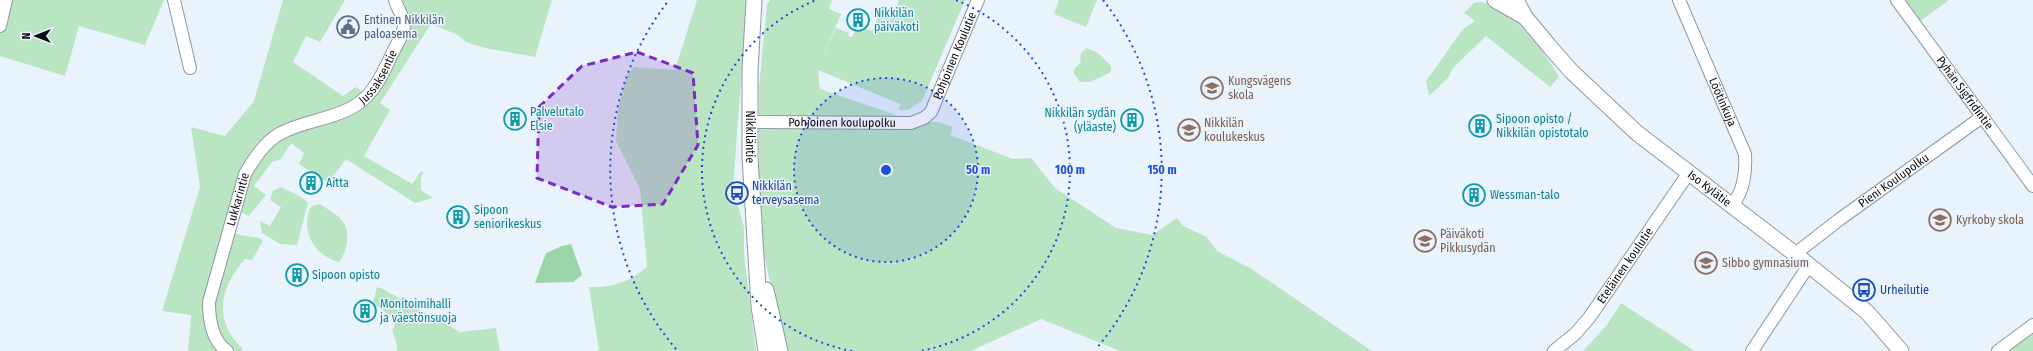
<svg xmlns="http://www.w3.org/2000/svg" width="2033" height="351" font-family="'Fira Sans Condensed',sans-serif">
<rect width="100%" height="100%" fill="#e9f3fc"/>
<g fill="#bae5c3">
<path d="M 6,0 L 164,0 L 145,45 L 79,26 L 65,76 L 0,56 L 0,26 Z"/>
<path d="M 283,0 L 345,0 L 320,42 L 306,36 L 293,62 L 343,96 L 356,87 L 367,96 L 404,28 L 396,0 L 552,0 L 535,57 L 485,48 L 466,42 L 458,35 L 431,24 L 380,103 L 390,110 L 364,156 L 412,184 L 421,171 L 424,172 L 421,177 L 421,190 L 433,198 L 415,203 L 346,159 L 328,183 L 299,164 L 304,153 L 291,143 L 281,159 L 272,162 L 254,186 L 266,195 L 249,216 L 235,209 L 229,231 L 240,235 L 260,238 L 263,241 L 252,260 L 245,259 C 220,288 212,320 243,349 L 241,351 L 188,351 L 191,315 L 162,311 L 200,187 L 191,127 L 225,136 L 254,101 Z"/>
<path d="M 697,0 L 747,0 L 733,188 L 744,227 L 744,254 L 756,351 L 596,351 L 599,350 L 589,287 C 612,288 629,282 647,267 L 640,189 L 616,141 L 618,109 L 627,75 L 634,67 L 675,70 Z"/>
<path d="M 770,0 L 832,0 L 829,9 L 841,14 L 821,62 L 836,28 L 849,33 L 848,36 L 852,37 L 857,25 L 872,31 L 881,9 L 893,14 L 899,0 L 965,0 L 922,101 L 908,110 L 899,110 L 900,104 L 818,70 L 820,89 L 916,122 L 939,122 L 953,127 L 950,135 L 1013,159 L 1031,158 L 1055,188 L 1116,228 L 1152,235 L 1177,218 L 1183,226 L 1207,237 L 1217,251 L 1250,268 L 1372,351 L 1120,351 L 1041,319 L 971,351 L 786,351 L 762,247 L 759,177 L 759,87 L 767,5 Z"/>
<path d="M 1059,0 L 1097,0 L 1086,27 L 1054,14 Z"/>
<path d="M 1897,0 L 1949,0 L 1915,25 Z"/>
<path d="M 1482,2 C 1516,11 1542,48 1559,77 L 1550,87 L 1486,36 L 1453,68 L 1448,78 L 1429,96 L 1426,81 L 1463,29 L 1475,21 L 1464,13 L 1474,3 Z"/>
<path d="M 1087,48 L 1098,53 L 1111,66 L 1111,72 L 1090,82 L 1080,82 L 1074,74 L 1074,69 L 1081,62 C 1079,55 1081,52 1087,48 Z"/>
<path d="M 281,187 L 301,197 L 308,203 L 297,245 L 280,244 L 262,233 L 260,221 L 270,226 L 281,207 L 270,200 L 273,191 Z"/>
<path d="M 320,204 C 327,209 339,215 343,222 C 351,233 347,252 339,262 C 318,257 303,237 308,215 C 309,208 312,205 320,204 Z"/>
<path d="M 377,287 L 383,289 L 460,332 L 496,328 L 500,351 L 397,351 L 397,345 L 392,330 L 398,320 L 373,304 Z"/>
<path d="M 1621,303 L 1695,351 L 1583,351 L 1607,325 Z"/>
<path d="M 2033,332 L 2033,351 L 2007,351 Z"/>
</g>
<path fill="#9ad4a8" d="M 571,244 L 582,275 L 573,282 L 535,283 L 546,253 L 562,246 Z"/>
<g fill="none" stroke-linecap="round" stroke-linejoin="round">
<g stroke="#8f99a0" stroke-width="14">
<g id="minor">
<path d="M 174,0 L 190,68"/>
<path id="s1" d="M 1679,0 L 1745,154 C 1746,173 1744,190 1732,206"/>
<path id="s2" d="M 1897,0 L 2033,186"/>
<path d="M 0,26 L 6,0"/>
<path id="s3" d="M 750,122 L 911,123 L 924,118 L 931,112 L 978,0"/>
<path id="s4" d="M 1795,254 L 1840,219 L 1982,117"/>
<path id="s5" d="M 227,351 C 212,341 209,319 209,302 L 245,174 C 254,159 264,143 279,134 C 307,118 344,120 367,96 C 378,85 386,67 392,54 C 396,45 405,33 404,23 C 403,15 397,8 395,0"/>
<path id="s6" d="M 1554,351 L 1575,334 L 1589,318 L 1688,174"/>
<path d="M 1752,351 L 1809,265"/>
<path d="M 1998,351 L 2033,325"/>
</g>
</g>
<g stroke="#8f99a0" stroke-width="17">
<g id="tertiary">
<path id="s7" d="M 754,0 L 750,71 L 750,157 L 759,306 L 766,351"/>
<path d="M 1495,0 L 1525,17"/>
<path id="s8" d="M 1516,0 L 1525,17 L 1550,47 L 1571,71 L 1637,133 L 1795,254 L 1867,312 L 1901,351"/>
<path d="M 766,290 L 780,351"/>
</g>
</g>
<use href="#minor" stroke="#fff" stroke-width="12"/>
<use href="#tertiary" stroke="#fff" stroke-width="15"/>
</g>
<path fill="#7b2cbf" fill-opacity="0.2" stroke="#7b2cbf" stroke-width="3" stroke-dasharray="8 5" stroke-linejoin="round" d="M 637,52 L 693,73 L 698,145 L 663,204 L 612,207 L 537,178 L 539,107 L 582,66 Z"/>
<circle cx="886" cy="170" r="92" fill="#1d4ed8" fill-opacity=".12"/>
<g fill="none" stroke="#1d4ed8" stroke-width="2" stroke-dasharray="2 4">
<circle cx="886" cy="170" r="92"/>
<path d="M852 351A184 184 0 0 1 816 0M956 0A184 184 0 0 1 920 351"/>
<path d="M676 349A276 276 0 0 1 669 0M1103 0A276 276 0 0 1 1096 349"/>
</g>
<defs>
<g id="building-ring" transform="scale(1.15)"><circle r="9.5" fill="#e9f3fc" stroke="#0f9aa8" stroke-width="1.5"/><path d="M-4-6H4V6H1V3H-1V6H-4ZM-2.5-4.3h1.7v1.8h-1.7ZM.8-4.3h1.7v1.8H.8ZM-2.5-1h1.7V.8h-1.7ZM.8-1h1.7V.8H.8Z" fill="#0f9aa8"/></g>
<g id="civic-ring" transform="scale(1.15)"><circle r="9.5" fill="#e9f3fc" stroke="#5c6f8a" stroke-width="1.5"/><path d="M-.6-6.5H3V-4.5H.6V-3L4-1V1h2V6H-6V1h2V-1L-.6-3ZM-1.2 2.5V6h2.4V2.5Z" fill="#5c6f8a"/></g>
<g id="school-ring" transform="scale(1.15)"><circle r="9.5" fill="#e9f3fc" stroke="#8d6e63" stroke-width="1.5"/><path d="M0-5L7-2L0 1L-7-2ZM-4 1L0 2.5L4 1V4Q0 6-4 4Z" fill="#8d6e63"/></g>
<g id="bus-ring" transform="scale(1.15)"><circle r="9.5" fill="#e9f3fc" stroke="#1a4fb4" stroke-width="1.5"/><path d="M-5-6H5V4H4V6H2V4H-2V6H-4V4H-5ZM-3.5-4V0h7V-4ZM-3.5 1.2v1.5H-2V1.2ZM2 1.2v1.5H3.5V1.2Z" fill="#1a4fb4"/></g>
</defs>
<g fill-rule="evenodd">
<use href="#building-ring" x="858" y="20"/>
<use href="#civic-ring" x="348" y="27"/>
<use href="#school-ring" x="1212" y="88"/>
<use href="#building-ring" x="515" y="119"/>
<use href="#building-ring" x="1132" y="120"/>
<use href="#building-ring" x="1480" y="126"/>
<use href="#school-ring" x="1189" y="130"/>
<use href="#building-ring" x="311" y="183"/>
<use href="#bus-ring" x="737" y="193"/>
<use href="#building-ring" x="1474" y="195"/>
<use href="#building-ring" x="458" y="217"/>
<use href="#school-ring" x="1940" y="220"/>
<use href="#school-ring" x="1425" y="241"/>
<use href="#school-ring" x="1706" y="263"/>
<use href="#building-ring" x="297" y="275"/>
<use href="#bus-ring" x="1864" y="290"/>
<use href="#building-ring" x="365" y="311"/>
</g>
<g text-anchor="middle" stroke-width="3" stroke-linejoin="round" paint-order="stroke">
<g font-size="12" fill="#0d838f" stroke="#e9f3fc" text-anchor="start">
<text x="874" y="17">Nikkilän<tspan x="874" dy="14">päiväkoti</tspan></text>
<text x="530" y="116">Palvelutalo<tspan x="530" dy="14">Elsie</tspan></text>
<text x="1116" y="117" text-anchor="end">Nikkilän sydän<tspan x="1116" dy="14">(yläaste)</tspan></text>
<text x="1496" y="123">Sipoon opisto /<tspan x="1496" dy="14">Nikkilän opistotalo</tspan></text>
<text x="326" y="187">Aitta</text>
<text x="1490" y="199">Wessman-talo</text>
<text x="474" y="214">Sipoon<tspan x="474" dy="14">seniorikeskus</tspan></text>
<text x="312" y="279">Sipoon opisto</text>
<text x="380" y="308">Monitoimihalli<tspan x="380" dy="14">ja väestönsuoja</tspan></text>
</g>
<g font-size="12" fill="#4e5e75" stroke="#e9f3fc" text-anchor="start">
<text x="364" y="24">Entinen Nikkilän<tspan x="364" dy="14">paloasema</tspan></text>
</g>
<g font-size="12" fill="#0b0e11" stroke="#e9f3fc">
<text dy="4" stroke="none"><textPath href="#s3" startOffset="245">Pohjoinen Koulutie</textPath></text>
<text dy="4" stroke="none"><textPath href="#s5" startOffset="359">Jussaksentie</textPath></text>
<text dy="4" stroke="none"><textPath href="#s2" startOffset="115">Pyhän Sigfridintie</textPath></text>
<text dy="4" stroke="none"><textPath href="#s1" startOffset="111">Löötinkuja</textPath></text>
<text dy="4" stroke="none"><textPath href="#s3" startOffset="92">Pohjoinen koulupolku</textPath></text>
<text dy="4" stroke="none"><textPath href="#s7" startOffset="137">Nikkiläntie</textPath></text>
<text dy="4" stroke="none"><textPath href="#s4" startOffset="123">Pieni Koulupolku</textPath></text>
<text dy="4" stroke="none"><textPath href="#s8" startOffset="272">Iso Kylätie</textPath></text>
<text dy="4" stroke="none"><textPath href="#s5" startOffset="161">Lukkarintie</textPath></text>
<text dy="4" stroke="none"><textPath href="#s6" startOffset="112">Eteläinen koulutie</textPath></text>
</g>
<g font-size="12" fill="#785e54" stroke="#e9f3fc" text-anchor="start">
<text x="1228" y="85">Kungsvägens<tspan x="1228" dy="14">skola</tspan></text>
<text x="1204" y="127">Nikkilän<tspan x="1204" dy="14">koulukeskus</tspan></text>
<text x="1956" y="224">Kyrkoby skola</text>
<text x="1440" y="238">Päiväkoti<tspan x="1440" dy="14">Pikkusydän</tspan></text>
<text x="1722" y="267">Sibbo gymnasium</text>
</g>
<g font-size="12" fill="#164399" stroke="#e9f3fc" text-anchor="start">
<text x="752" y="190">Nikkilän<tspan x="752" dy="14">terveysasema</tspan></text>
<text x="1880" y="294">Urheilutie</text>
</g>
</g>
<circle cx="886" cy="170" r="6" fill="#1d4ed8" stroke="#e9f3fc" stroke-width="2"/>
<g font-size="12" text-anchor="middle" font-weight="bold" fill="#1d4ed8" stroke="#e9f3fc" stroke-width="3" stroke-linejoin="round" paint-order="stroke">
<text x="978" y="174">50 m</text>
<text x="1070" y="174">100 m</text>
<text x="1162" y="174">150 m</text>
</g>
<g transform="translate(36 36) rotate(270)" stroke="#e9f3fc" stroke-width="3" paint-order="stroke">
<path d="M0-3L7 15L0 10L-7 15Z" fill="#0b0e11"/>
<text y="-6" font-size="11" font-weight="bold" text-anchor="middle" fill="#0b0e11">N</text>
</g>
</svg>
